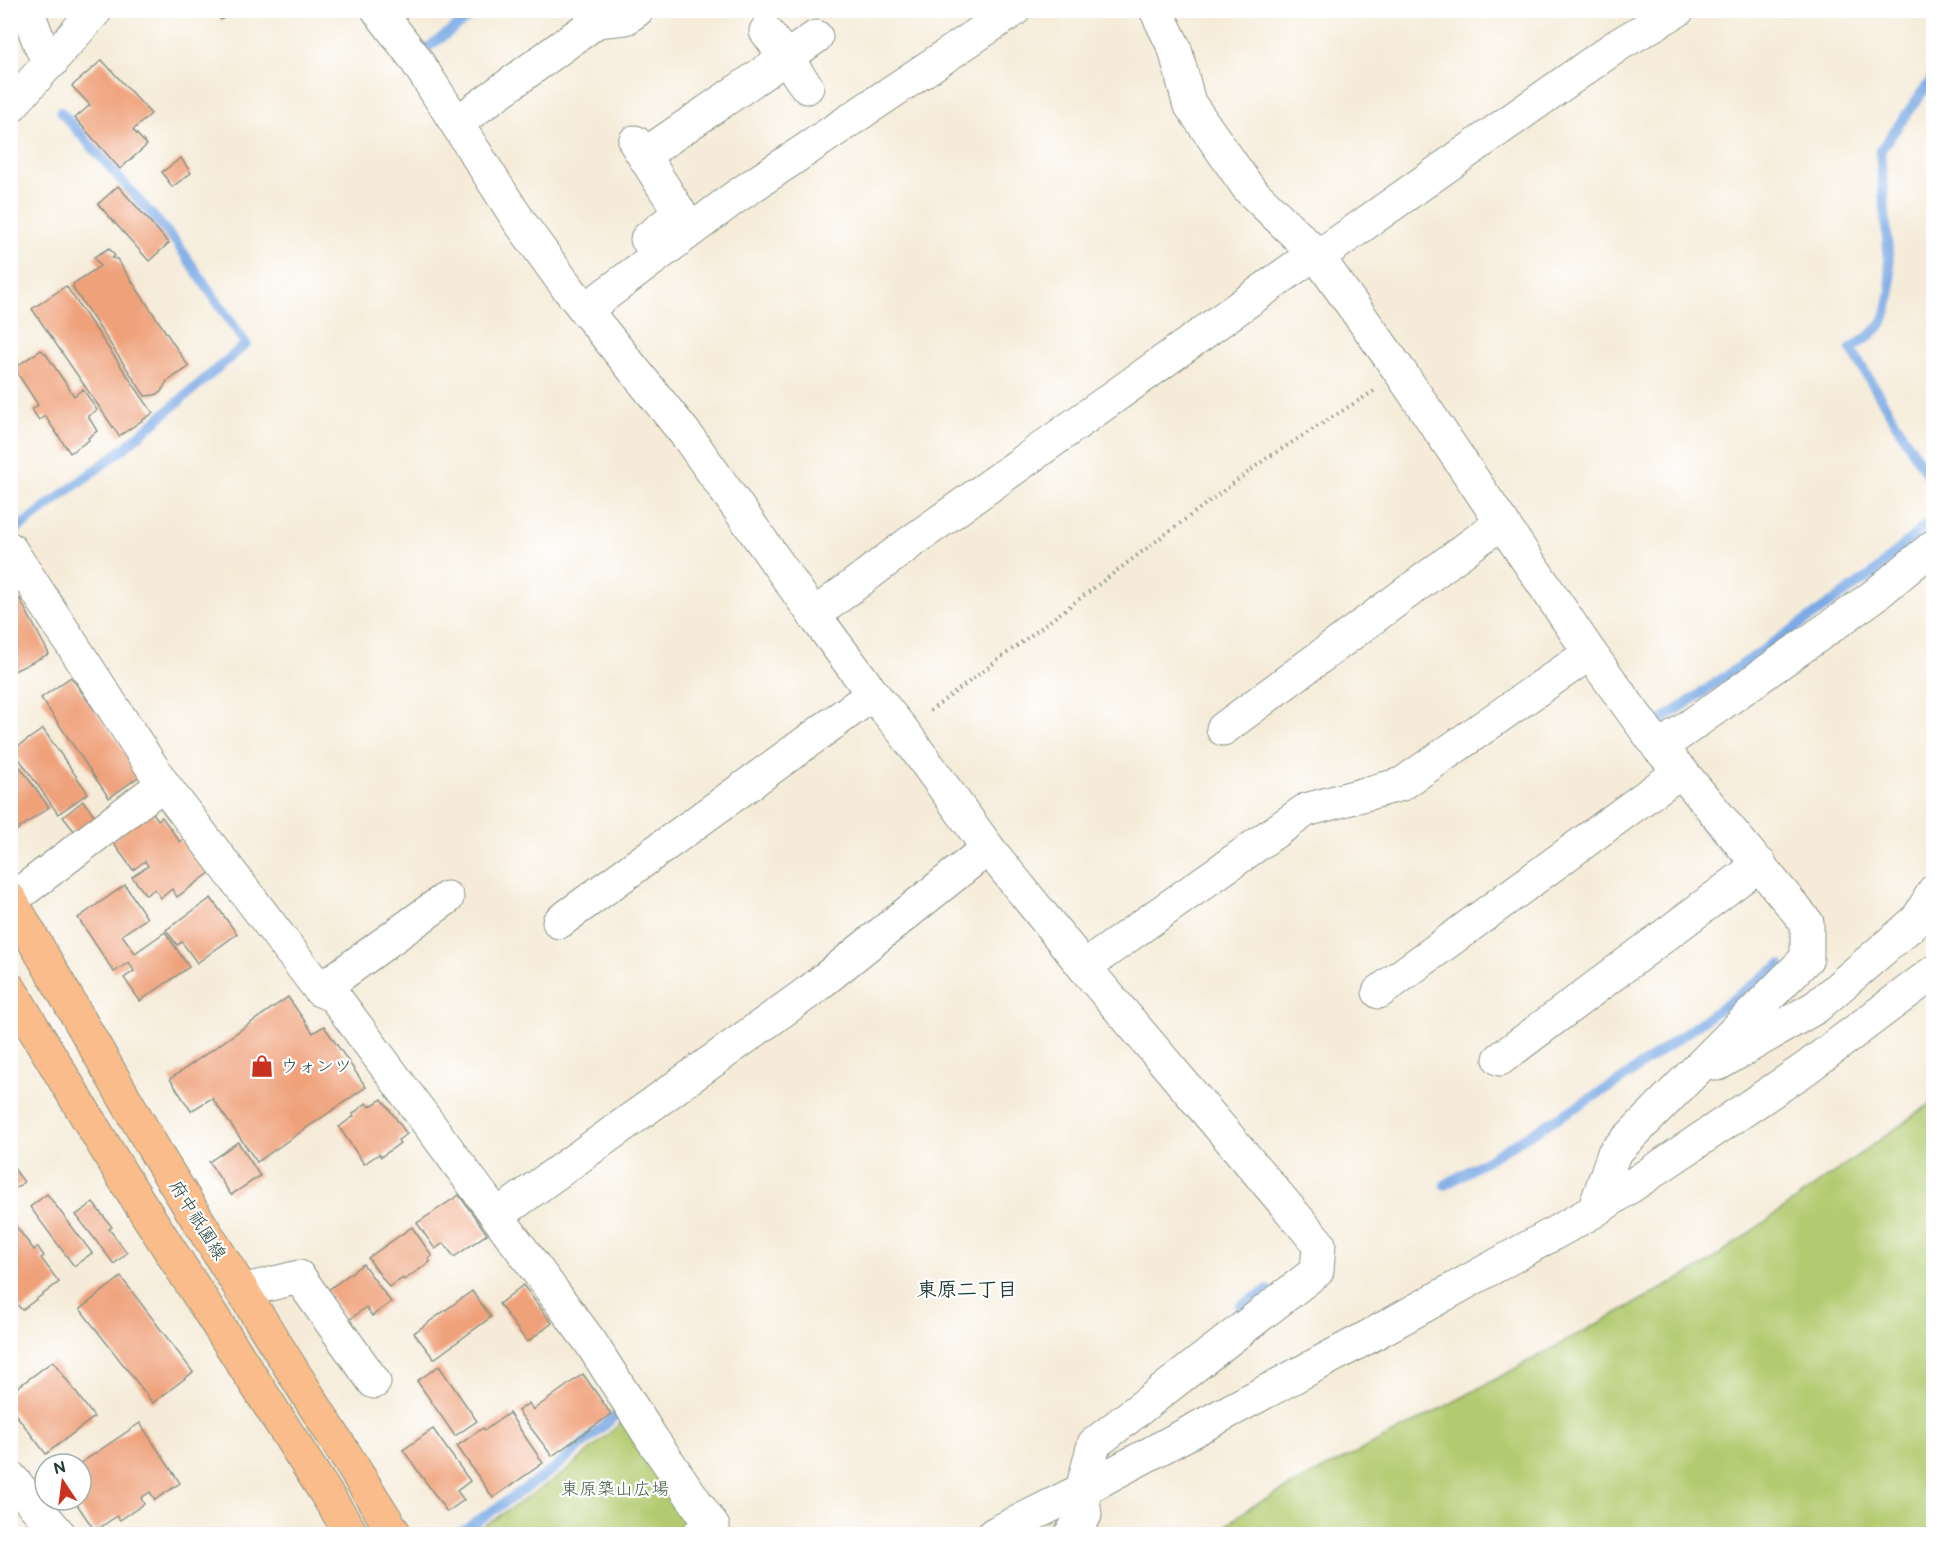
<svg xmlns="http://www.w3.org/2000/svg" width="1944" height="1545" font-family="'Balsamiq Sans','Klee One',sans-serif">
<rect width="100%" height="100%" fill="#fff"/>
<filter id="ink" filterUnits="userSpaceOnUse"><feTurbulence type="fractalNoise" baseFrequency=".0167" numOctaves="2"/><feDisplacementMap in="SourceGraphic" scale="12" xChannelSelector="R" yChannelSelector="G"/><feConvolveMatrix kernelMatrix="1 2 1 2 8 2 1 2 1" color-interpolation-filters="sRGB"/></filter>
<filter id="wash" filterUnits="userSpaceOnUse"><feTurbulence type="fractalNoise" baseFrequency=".008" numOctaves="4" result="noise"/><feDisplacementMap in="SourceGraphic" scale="24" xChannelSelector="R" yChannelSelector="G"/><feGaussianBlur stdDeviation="1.35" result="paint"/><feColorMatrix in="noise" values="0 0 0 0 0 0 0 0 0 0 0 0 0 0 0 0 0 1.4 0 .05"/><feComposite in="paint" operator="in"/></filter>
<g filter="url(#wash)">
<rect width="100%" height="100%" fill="#f5ebd8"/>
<g fill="#b2cb70" stroke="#688452" stroke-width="1.5">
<path d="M 1933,1102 L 1933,1534 L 1216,1534 L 1249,1508 L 1437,1411 L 1700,1268 Z"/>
<path d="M 623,1421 L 695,1521 L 670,1534 L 486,1534 L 481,1528 L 565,1472 Z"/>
</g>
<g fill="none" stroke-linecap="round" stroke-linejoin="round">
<g stroke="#7baae5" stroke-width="10">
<path d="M 430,46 L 479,10"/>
<path d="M 1934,76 L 1880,151 L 1891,288 C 1887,326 1880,328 1851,349 L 1934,486"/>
<path d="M 13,532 L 123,449 L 246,344 L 176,242 L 61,112"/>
<path d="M 1658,723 L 1874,573 L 1934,517"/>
<path d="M 1701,821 L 1728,854"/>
<path d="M 1445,1185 L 1618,1082 L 1780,965"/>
<path d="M 1240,1306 L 1268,1290"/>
<path d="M 460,1533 L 555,1468 L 619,1413 L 619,1403"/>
</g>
</g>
<g id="blocks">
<g fill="#efa17a">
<path d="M 214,10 L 234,10 L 221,20 Z"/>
<path d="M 102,60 L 151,114 L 133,130 L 147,145 L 120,169 L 75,118 L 90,105 L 72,86 Z"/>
<path d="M 181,158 L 191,173 L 172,187 L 162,172 Z"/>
<path d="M 118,186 L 169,243 L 149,261 L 98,204 Z"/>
<path d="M 109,248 L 115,256 L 112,258 L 117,259 L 189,367 L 167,381 L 161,392 L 155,395 L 145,396 L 73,288 L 73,284 L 100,266 L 94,257 Z"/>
<path d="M 66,286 L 153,413 L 119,436 L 32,309 Z"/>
<path d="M 41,350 L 46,354 L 74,396 L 83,389 L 97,410 L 88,416 L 97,431 L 88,438 L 89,440 L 70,453 L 45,416 L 39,420 L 32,410 L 38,405 L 14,368 Z"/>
<path d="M 20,599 L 49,654 L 10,673 L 10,604 Z"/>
<path d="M 71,677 L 141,775 L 109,798 L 41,698 Z"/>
<path d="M 43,729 L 88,793 L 58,814 L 13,750 Z"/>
<path d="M 20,767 L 49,807 L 17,830 L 10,820 L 10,774 Z"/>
<path d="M 83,801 L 99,821 L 79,837 L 63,817 Z"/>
<path d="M 151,810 L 158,820 L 162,817 L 180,842 L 189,834 L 215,869 L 177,897 L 172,889 L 161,898 L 155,889 L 146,895 L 132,877 L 148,866 L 145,861 L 133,870 L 111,840 Z"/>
<path d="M 125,885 L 147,918 L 122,935 L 135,953 L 165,932 L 189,967 L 140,1001 L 124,978 L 134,971 L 129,962 L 114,972 L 78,918 Z"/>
<path d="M 211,898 L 237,934 L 197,963 L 182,942 L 177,945 L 166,930 Z"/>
<path d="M 288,997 L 313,1033 L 324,1026 L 366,1087 L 257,1162 L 212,1098 L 191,1111 L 170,1079 Z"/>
<path d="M 382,1099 L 407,1134 L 398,1140 L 400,1143 L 381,1157 L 379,1154 L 364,1164 L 339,1127 L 354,1116 L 353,1114 L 366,1103 L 369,1107 Z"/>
<path d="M 238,1142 L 260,1176 L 231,1195 L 209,1162 Z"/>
<path d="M 10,1163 L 24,1182 L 10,1192 Z"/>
<path d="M 47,1194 L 92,1253 L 74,1266 L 30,1207 Z"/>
<path d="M 459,1195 L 487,1234 L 454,1257 L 444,1243 L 435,1249 L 417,1223 Z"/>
<path d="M 93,1203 L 112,1227 L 109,1229 L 127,1253 L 114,1264 L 76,1215 Z"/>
<path d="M 15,1225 L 34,1250 L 38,1247 L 44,1256 L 41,1258 L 59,1282 L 22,1310 L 10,1296 L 10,1228 Z"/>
<path d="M 412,1227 L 432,1256 L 428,1259 L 430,1262 L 404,1280 L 403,1278 L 389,1287 L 368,1258 Z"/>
<path d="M 363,1264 L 391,1302 L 372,1316 L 366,1307 L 349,1320 L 327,1291 Z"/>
<path d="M 121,1277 L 193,1372 L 153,1403 L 80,1309 Z"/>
<path d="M 523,1285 L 552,1323 L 527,1342 L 499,1304 Z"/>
<path d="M 472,1291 L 491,1317 L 434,1359 L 414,1333 Z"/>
<path d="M 53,1361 L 94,1417 L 46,1454 L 10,1407 L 10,1393 Z"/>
<path d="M 439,1366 L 477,1421 L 455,1436 L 417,1381 Z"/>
<path d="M 583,1374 L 611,1414 L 552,1456 L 518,1411 L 529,1403 L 533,1410 Z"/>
<path d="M 509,1413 L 543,1463 L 493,1498 L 457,1446 L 483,1428 L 485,1430 Z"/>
<path d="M 140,1423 L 180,1483 L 155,1500 L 150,1492 L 141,1498 L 144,1504 L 120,1520 L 117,1516 L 95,1531 L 74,1500 L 81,1500 L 81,1463 Z"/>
<path d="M 433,1429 L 470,1481 L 457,1491 L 464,1500 L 447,1512 L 403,1450 Z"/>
</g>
</g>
</g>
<g filter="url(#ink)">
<use href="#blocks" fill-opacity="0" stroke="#8a9486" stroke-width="1.5"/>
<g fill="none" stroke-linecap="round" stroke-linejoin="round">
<g stroke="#8a9486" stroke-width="35">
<g id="minor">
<path d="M 27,10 L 41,47 L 52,62"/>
<path d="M 378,10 L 414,57 L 519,221 L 567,287 L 688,437 L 814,615 L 873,694 L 903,731 L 988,848 L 1084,967 L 1319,1244 L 1317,1271 L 1094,1444 L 1082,1490 L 1085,1515 L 1071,1534"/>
<path d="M 1156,10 L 1175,49 L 1189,103 L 1249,189 L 1315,253 L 1401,373 L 1590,653 L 1659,748 L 1681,771 L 1807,923 L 1807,958 L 1614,1153 L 1594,1211"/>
<path d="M 766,31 L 807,87"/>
<path d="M 10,107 L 96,10"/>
<path d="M 458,122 L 597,21 L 626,18 L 637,10"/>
<path d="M 635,142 L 680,213 L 647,239"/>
<path d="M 644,155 L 816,37"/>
<path d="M 585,310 L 734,198 L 1014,10"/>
<path d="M 10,549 L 163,784 L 320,990 L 334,996 L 591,1343 L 652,1439 L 713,1527 L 699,1534"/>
<path d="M 814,615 L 911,542 L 1315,253 L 1329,249 L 1618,45 L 1678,10"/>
<path d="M 1223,729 L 1502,522"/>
<path d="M 1659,748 L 1874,596 L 1934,546"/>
<path d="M 11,900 L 163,784"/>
<path d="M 559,922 L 873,694"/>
<path d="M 1084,967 L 1306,810 L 1402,784 L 1590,653"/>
<path d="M 320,990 L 447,898"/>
<path d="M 1379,992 L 1681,771"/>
<path d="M 1500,1059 L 1760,864"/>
<path d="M 1718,1064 L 1816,1007 L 1917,920 L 1934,891"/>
<path d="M 498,1215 L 810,991 L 988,848"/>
<path d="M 242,1291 L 299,1277 L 374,1382"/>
<path d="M 10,1477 L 59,1534"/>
<path d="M 994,1534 L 1082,1490 L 1368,1337 L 1594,1211 L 1805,1069 L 1934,972"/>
</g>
</g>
<g stroke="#8a9486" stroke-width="35">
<g id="major">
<path d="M 10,899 L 162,1163 L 395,1534"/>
<path d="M 10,989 L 123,1177 L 352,1534"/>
</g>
</g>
<path stroke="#8a9486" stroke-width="4" stroke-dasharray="1.5 4.5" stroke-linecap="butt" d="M 930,711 L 1267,458 L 1374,391"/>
<use href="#minor" stroke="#fff" stroke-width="33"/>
<use href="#major" stroke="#f9bc8a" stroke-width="33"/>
</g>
</g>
<defs>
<g id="shop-bare" transform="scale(1.8)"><path d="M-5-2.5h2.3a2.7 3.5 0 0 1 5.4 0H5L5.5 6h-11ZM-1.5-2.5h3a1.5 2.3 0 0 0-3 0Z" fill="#c8321e" stroke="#fff" stroke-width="2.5" paint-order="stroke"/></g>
</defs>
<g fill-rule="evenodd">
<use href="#shop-bare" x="262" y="1066"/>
</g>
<g text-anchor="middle" stroke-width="4.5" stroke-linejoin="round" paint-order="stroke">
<g font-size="18" fill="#1f3d34" stroke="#fff" text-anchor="start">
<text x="280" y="1072">ウォンツ</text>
</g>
<g font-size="18" fill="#1f3d34" stroke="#fff">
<text transform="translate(198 1220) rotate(58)" y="6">府中祇園線</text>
</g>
<g font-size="18" fill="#446043" stroke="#fff">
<text x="615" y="1495">東原築山広場</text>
</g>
<g font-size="20" font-weight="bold" fill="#1f3d34" stroke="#fff">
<text x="967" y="1296">東原二丁目</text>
</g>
</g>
<rect width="1944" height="1545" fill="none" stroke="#fff" stroke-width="36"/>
<g transform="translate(63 1482) rotate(347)"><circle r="28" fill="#ffffff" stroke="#a5b1ae" stroke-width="1.5"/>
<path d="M0-4.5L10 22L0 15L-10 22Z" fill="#c8321e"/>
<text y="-9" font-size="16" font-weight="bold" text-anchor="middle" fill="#1f3d34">N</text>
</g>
</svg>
